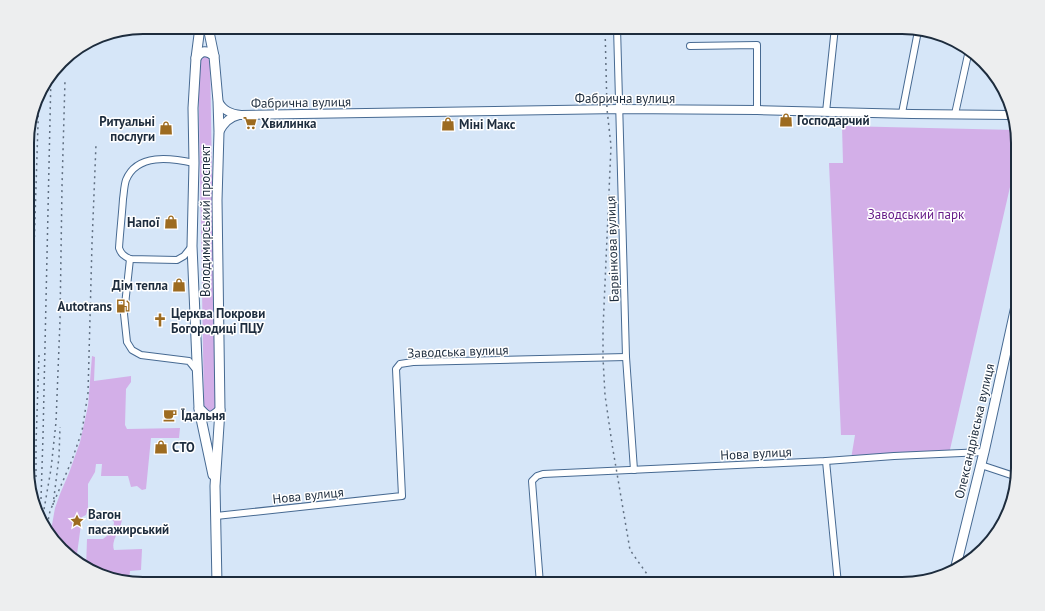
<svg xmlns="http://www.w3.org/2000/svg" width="1045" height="611" font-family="'PT Sans',sans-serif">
<rect width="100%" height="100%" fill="#d6e6f8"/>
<g fill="#d3afe8">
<path d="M 202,54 L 209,57 L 210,59 L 216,407 C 213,413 206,412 204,406 L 198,58 Z"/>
<path d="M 842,126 L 1016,130 L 1018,135 L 1018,152 L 949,454 L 851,459 L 855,435 L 841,435 L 829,163 L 843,163 Z"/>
<path d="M 92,356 L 95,357 L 94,381 L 131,376 L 131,382 L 126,389 L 125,425 L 127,429 L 180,428 L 179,438 L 151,438 L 146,489 L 142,490 L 137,486 L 131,487 L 128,476 L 101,476 L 102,464 L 96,464 L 95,472 L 88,484 L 88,508 L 86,515 L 82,517 L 77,554 L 70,554 L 50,536 L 55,508 L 60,494 L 69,473 L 80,442 L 88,406 Z"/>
<path d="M 115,510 C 116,511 119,512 120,513 C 126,520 116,534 114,541 C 113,544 113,547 114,550 L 142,549 L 141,570 L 130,571 L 129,580 L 86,569 L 87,539 L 103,539 L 113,531 L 114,522 L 111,518 C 105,517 100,521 93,520 L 93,517 L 96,515 L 107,514 Z"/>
</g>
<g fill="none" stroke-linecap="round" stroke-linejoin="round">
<g stroke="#476a92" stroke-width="8">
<g id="minor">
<path d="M 617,27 L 626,357 L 634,470"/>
<path d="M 690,46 L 757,45 L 757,110"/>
<path d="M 826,112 L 835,27"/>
<path d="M 902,113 L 918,31"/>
<path d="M 955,114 L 969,50"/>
<path d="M 192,246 L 184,256 L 177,260 L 130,259 C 124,256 121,254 119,248 C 120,232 122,215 123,199 C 124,193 124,186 126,180 C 137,153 171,158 194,163"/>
<path d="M 130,259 L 124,314 L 127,342 L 132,350 L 141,355 L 189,361 L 197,371"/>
<path d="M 826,461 L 838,584"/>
<path d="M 981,465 L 1017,477"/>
<path d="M 216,516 L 253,512 L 402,496 L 396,369 L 400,364 L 413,362 L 626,357"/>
<path d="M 540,584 L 532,481 L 537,476 L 543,474 L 826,461 L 894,456 L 984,452"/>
</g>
</g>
<g stroke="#476a92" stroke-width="10">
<g id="tertiary">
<path d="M 218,101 C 223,111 231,114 241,115 L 619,109 L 757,110 L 912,114 L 1011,115"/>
<path d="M 219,132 C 223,124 229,117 239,115"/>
</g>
</g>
<g stroke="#476a92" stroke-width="11">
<g id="secondary">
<path d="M 200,27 L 196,58 L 193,108 L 194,163 L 192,246 L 199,408 C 208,418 210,419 220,410"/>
<path d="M 208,27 L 214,56"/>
<path d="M 196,58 C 201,50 207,50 214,56 L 218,101 L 219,132 L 217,200 L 220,410 L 215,486 L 217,584"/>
<path d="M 199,409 L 213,475"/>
<path d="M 955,570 L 984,452 L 1018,297"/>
</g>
</g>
<use href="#minor" stroke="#fff" stroke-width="6"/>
<use href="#tertiary" stroke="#fff" stroke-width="8"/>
<use href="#secondary" stroke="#fff" stroke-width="9"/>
<g stroke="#617082" stroke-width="1.5" stroke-dasharray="2 4" stroke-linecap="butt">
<path d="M 605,27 L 607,109 L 611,146 L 603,329 L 603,358 L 605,395 L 612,444 L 630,550 L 654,584"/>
<path d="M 28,441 L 39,92"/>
<path d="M 36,477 L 36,443 L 39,355"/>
<path d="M 41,499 L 43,436 L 51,75"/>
<path d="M 53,505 L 59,457 L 60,427"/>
<path d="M 42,521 L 51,469 L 56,422 L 60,321 L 62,187 L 65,80"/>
<path d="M 46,531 L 50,511 L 72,460 L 82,431 L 88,393 L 92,244 L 96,144"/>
</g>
</g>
<defs>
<g id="shop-bare" transform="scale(1.08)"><path d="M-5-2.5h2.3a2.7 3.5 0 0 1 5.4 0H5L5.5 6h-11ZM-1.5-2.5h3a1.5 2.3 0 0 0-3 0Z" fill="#9d6b20" stroke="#fff" stroke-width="2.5" paint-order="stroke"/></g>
<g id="supermarket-bare" transform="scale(1.08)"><path d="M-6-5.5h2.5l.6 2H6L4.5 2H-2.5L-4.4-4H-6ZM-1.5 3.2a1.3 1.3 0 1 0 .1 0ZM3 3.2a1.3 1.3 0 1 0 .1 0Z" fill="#9d6b20" stroke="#fff" stroke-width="2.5" paint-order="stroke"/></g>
<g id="fuel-bare" transform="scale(1.08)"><path d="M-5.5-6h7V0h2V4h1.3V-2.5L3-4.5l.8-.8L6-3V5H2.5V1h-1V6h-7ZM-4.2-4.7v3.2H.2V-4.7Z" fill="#9d6b20" stroke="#fff" stroke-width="2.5" paint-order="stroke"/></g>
<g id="church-bare" transform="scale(1.08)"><path d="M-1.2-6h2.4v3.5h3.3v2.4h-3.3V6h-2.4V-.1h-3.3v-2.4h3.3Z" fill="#9d6b20" stroke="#fff" stroke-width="2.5" paint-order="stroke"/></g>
<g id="cafe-bare" transform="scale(1.08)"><path d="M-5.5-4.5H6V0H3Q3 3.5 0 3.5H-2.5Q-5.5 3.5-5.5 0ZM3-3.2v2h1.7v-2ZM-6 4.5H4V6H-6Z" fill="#9d6b20" stroke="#fff" stroke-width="2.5" paint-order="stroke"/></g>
<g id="sight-bare" transform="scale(1.08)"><path d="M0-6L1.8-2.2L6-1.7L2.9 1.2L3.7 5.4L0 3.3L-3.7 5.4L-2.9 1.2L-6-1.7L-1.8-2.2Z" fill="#9d6b20" stroke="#fff" stroke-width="2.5" paint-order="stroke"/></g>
</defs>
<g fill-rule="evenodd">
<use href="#shop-bare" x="786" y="120"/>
<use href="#supermarket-bare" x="250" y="123"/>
<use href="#shop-bare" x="448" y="124"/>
<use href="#shop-bare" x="166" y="128"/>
<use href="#shop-bare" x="171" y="222"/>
<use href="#shop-bare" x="179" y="285"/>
<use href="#fuel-bare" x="123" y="306"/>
<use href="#church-bare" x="160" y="320"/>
<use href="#cafe-bare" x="170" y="415"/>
<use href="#shop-bare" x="161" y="447"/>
<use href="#sight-bare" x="77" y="521"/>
</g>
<g text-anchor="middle" stroke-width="3" stroke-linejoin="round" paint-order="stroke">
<g font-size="13" fill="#1d2c3d" stroke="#fff">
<text x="625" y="103">Фабрична вулиця</text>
<text transform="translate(301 102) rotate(-1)" y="5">Фабрична вулиця</text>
<text transform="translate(205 221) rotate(-90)" y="5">Володимирський проспект</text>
<text transform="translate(612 249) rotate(-92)" y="5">Барвінкова вулиця</text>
<text transform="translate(458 351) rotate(-2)" y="5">Заводська вулиця</text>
<text transform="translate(974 431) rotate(-77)" y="5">Олександрівська вулиця</text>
<text transform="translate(756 453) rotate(-3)" y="5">Нова вулиця</text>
<text transform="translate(308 495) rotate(-6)" y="5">Нова вулиця</text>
</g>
<g font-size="13" font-weight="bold" fill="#1d2c3d" stroke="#fff" text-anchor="start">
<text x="797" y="125">Господарчий</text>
<text x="155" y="126" text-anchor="end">Ритуальні<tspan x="155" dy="15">послуги</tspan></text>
<text x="261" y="128">Хвилинка</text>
<text x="459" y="129">Міні Макс</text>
<text x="160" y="227" text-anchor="end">Напої</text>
<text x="168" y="290" text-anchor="end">Дім тепла</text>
<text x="112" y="311" text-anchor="end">Autotrans</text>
<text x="171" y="318">Церква Покрови<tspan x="171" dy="15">Богородиці ПЦУ</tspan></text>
<text x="181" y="420">Їдальня</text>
<text x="172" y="452">СТО</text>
<text x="88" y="519">Вагон<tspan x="88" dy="15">пасажирський</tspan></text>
</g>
<g font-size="13" fill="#681e8a" stroke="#fff">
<text x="916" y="219">Заводський парк</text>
</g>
</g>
<path d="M0 0H1045V611H0ZM143 34H902A109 109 0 0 1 1011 143V468A109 109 0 0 1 902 577H143A109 109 0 0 1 34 468V143A109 109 0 0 1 143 34Z" fill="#edeeef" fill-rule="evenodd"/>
<path fill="none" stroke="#1d2c3d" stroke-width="2" d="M143 34H902A109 109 0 0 1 1011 143V468A109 109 0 0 1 902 577H143A109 109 0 0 1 34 468V143A109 109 0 0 1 143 34Z"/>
</svg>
